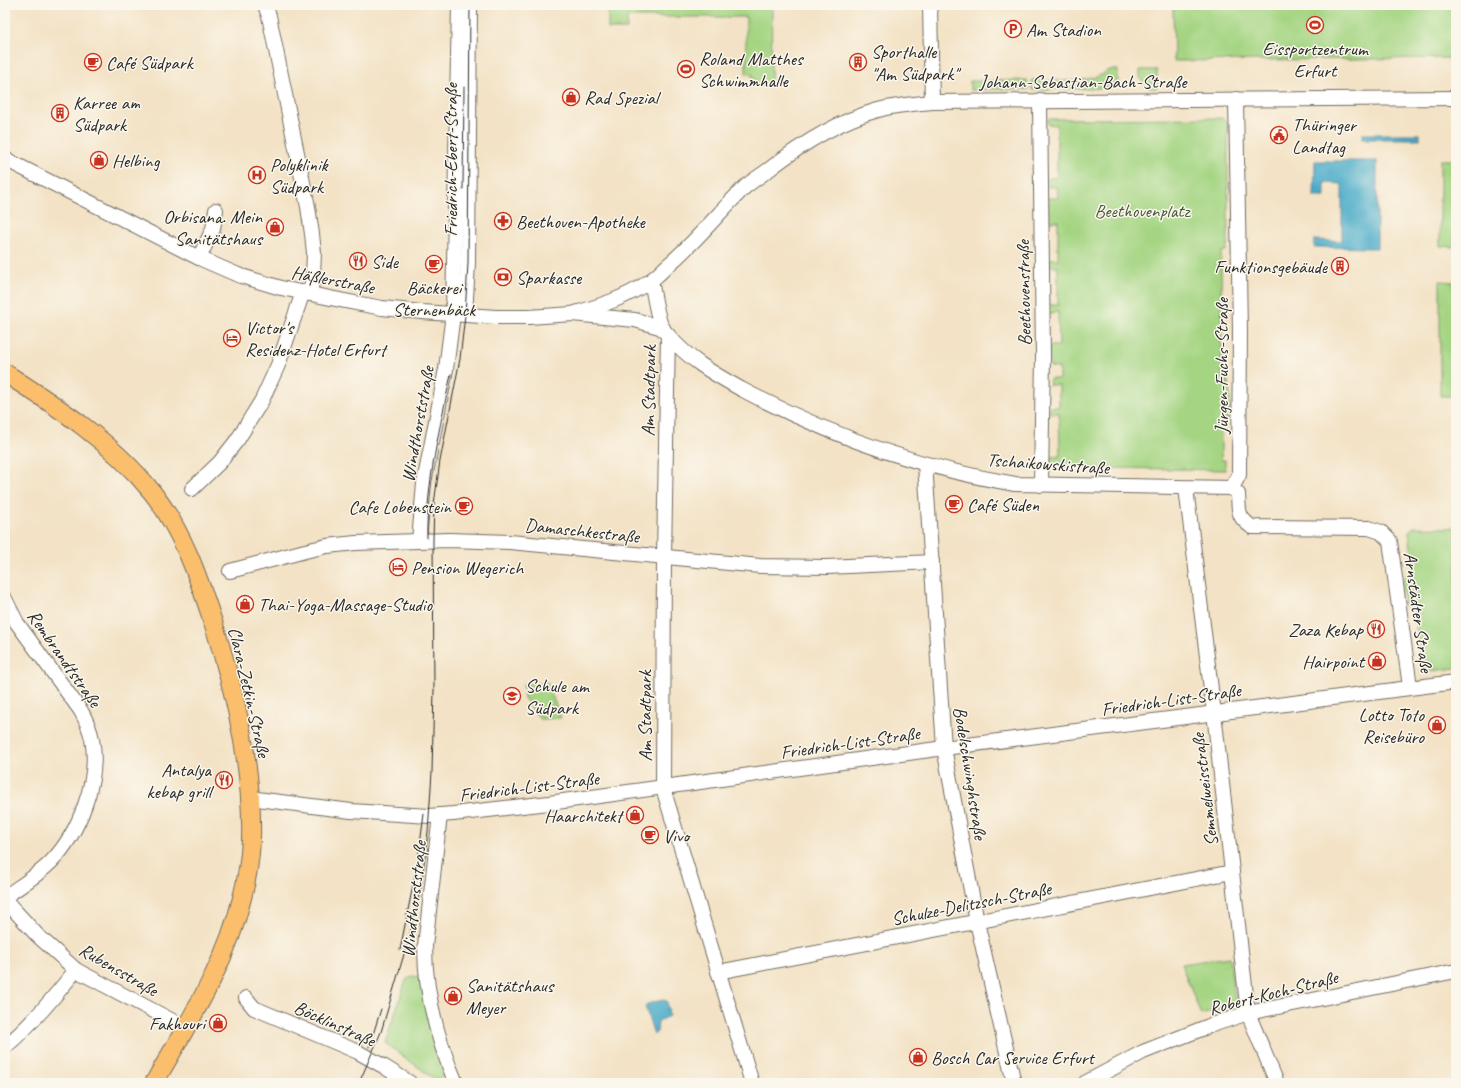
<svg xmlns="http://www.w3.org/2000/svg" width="1461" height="1088" font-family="Caveat,sans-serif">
<rect width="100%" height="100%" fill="#fbf7ec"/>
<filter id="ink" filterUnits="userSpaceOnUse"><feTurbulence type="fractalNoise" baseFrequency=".025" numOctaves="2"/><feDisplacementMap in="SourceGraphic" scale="8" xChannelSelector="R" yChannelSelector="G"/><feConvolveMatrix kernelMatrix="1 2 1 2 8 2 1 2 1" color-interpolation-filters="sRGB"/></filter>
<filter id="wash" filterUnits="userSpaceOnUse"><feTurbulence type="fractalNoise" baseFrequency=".012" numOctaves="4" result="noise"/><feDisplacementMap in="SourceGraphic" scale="16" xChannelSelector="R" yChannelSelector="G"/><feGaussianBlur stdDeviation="0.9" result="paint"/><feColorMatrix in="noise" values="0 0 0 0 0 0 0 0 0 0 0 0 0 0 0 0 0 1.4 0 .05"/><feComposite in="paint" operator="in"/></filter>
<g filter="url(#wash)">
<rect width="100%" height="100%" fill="#f3e2c5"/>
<g fill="#a5d583" stroke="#688057">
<path d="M 608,5 L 772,5 L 771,86 L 759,86 L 754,78 L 752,78 L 752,74 L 746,74 L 746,17 L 627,17 L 627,29 L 608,29 Z"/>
<path d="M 1158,5 L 1455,5 L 1456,58 L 1174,61 L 1173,6 Z"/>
<path d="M 1108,70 L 1118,70 L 1118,82 L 1111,88 L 1032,90 L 1032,80 C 1052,80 1094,85 1108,70 Z"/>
<path d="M 1140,70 L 1157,70 L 1157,89 C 1145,89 1139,83 1140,70 Z"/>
<path d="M 1027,80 L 1028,89 L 970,90 L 970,81 Z"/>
<path d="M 1222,118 L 1228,123 L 1228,241 L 1226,251 L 1221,252 L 1222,381 L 1228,381 L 1230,395 L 1230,419 L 1221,419 L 1221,460 L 1225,460 L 1225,470 L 1050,467 L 1050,457 L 1060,456 L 1059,413 L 1050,413 L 1049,407 L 1059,407 L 1059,385 L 1049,385 L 1050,379 L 1059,379 L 1059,368 L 1050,367 L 1049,346 L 1059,346 L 1058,312 L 1049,313 L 1049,305 L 1058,305 L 1058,266 L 1049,266 L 1049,259 L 1058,259 L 1058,221 L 1048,221 L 1048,198 L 1058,198 L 1057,187 L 1048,187 L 1048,178 L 1057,178 L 1057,125 L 1048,124 L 1048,119 Z"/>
<path d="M 1440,160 L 1454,160 L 1454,247 L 1440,246 Z"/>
<path d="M 1440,281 L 1454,282 L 1455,396 L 1440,396 Z"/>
<path d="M 1414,527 L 1456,528 L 1456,668 L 1422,672 L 1413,605 L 1404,606 L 1402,581 L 1407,574 L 1414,573 L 1409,531 Z"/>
<path d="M 547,683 L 561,718 L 540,719 L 524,698 L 523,684 Z"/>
<path d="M 1229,957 L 1236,1004 L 1201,1015 L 1181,964 Z"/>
<path d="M 412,976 L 418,977 L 420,981 L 445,1072 L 444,1076 L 436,1079 L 433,1078 L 385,1043 L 406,980 Z"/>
</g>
<g fill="#4aabc9" stroke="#3a6b7a">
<rect x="1363" y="134" width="57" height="5"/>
<path d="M 1315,161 L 1377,161 L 1377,248 L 1314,247 L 1314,240 L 1342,241 L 1342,184 L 1325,183 L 1325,197 L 1314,197 Z"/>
<path d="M 662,1000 L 667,1001 L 669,1016 L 658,1021 L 657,1032 L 654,1035 L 645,1006 L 647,1004 Z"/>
</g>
</g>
<g filter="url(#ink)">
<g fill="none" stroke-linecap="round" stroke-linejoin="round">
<g stroke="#716b61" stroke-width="16">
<g id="minor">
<path d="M 265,5 L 269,16 L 308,207 L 312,234 L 314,253 L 313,275 L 310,294"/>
<path d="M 930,5 L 932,102"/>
<path d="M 1040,100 L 1043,356 L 1041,485"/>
<path d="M 5,159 L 199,258 L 238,275 L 281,288 L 345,301 L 382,308 L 422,312 L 496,317 L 529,317 L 572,314 L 635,320 L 663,328"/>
<path d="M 199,258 L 213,229 L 216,210"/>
<path d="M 651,281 C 654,294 657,317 662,328 C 664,331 666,333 668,335 C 688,359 714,374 741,389 C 827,434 918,468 1015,484 L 1232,488 L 1238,494 C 1239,511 1237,517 1252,527 L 1369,528 L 1381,532 L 1390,541 L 1410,687"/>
<path d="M 572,314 C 600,306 626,298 650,281 C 656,277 661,272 666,267 C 695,243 718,213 745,187 C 752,181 760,176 767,171 C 800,145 838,121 878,110 C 896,105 914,104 932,102 L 1456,98"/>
<path d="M 465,315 L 468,263 L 470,5"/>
<path d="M 668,335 L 664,557 L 663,788 L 752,1083"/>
<path d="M 925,464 L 944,748 L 977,922 L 1014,1083"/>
<path d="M 1186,488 L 1214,713 L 1248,1013 L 1277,1083"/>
<path d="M 1232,488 L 1239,475 L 1240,330 L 1236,99"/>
<path d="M 192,489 L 220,462 L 238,439 L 262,400 L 278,365 L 303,292"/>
<path d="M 419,541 L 424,483 L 446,369 L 453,314 L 459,5"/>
<path d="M 230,571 L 305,551 L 327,546 L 356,543 L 449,540 L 510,542 L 760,566 L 827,567 L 932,562"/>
<path d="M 5,599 L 17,623 L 81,711 C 86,720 90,729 92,739 C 100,780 79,833 51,862 C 37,876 20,886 5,897"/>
<path d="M 249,798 L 351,811 L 429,816 L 453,814 L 549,803 L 944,748 L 1456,682"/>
<path d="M 440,815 L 425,946 C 425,994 437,1039 456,1083"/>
<path d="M 5,900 L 37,935 L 76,970 L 186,1028"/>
<path d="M 718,972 L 1232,872"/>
<path d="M 246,998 L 254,1008 L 358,1052 L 383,1066 L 410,1083"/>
<path d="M 5,1047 C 32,1024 54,997 76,970"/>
<path d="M 1085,1083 L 1143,1052 L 1209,1026 L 1248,1013 L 1456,971"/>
</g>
</g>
<g stroke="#716b61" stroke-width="20">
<path id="major" d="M 5,373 C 58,407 112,442 152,492 C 182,530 198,576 213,622 C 235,692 253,767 251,840 C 250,859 247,879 242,898 C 226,965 188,1023 154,1083"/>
</g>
<use href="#minor" stroke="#fff" stroke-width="14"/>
<use href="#major" stroke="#fabe6d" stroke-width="18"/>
<g stroke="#2b2b2b" stroke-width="1">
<path d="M 463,189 L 464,87"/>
<path d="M 427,538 C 426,483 440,428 451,374"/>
<path d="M 400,950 L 418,860 L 424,814"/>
<path d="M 369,1047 L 381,1009"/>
<path d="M 359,1083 L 381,1032 L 410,934 L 421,887 L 428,832 L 432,772 L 434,690 L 433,540 L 434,504 L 440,461 L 460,359 L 465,315 L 468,263 L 470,5"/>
</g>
</g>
</g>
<defs>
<g id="stadium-ring" transform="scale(0.9)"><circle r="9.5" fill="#fbf7ec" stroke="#c8321e" stroke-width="1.5"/><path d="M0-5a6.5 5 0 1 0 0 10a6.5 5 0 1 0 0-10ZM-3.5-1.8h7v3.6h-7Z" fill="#c8321e"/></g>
<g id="parking-ring" transform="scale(0.9)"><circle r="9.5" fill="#fbf7ec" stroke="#c8321e" stroke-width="1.5"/><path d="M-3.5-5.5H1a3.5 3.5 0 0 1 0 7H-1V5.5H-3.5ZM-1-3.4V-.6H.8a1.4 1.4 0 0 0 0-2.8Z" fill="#c8321e"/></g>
<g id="cafe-ring" transform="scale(0.9)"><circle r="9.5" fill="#fbf7ec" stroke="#c8321e" stroke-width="1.5"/><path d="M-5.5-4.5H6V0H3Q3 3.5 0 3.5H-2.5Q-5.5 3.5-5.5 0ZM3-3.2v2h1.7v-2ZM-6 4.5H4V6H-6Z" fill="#c8321e"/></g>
<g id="building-ring" transform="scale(0.9)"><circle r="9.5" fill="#fbf7ec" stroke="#c8321e" stroke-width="1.5"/><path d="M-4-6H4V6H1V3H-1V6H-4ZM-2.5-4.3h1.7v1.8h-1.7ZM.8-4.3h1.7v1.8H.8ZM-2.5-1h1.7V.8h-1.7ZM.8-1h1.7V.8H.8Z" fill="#c8321e"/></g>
<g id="shop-ring" transform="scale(0.9)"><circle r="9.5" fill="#fbf7ec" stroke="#c8321e" stroke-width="1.5"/><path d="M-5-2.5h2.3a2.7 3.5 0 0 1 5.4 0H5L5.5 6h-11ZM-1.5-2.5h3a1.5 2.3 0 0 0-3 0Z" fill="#c8321e"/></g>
<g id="civic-ring" transform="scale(0.9)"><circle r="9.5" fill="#fbf7ec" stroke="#c8321e" stroke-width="1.5"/><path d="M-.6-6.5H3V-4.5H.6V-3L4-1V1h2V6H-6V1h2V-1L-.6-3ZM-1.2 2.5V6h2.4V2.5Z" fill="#c8321e"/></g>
<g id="hospital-ring" transform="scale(0.9)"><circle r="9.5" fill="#fbf7ec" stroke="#c8321e" stroke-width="1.5"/><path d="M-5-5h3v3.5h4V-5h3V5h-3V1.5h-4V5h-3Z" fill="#c8321e"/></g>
<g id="pharmacy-ring" transform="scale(0.9)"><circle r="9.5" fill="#fbf7ec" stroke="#c8321e" stroke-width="1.5"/><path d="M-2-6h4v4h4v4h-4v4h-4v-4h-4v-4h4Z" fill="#c8321e"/></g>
<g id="restaurant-ring" transform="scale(0.9)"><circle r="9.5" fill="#fbf7ec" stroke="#c8321e" stroke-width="1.5"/><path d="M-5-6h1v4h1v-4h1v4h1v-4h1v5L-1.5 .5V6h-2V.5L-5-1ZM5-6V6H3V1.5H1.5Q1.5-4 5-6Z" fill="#c8321e"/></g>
<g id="bank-ring" transform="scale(0.9)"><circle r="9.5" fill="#fbf7ec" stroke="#c8321e" stroke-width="1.5"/><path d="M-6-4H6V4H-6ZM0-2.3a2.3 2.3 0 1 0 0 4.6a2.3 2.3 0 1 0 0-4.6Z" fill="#c8321e"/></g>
<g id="hotel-ring" transform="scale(0.9)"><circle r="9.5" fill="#fbf7ec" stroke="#c8321e" stroke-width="1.5"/><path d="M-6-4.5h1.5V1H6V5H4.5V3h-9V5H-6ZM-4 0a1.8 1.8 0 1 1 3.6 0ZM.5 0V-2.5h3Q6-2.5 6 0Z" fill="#c8321e"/></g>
<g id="school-ring" transform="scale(0.9)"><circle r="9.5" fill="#fbf7ec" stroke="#c8321e" stroke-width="1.5"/><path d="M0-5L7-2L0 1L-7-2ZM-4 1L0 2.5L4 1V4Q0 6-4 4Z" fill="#c8321e"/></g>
</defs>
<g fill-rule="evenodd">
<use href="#stadium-ring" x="1315" y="25"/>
<use href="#parking-ring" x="1013" y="29"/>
<use href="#cafe-ring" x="93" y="62"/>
<use href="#building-ring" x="858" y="62"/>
<use href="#stadium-ring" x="686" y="69"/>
<use href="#shop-ring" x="571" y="97"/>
<use href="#building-ring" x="60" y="113"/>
<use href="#civic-ring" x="1279" y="135"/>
<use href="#shop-ring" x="99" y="160"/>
<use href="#hospital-ring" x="257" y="175"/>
<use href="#pharmacy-ring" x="503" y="221"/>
<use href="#shop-ring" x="275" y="227"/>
<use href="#restaurant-ring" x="358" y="261"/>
<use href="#cafe-ring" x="434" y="264"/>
<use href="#building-ring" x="1340" y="266"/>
<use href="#bank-ring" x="503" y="277"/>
<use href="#hotel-ring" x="232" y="338"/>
<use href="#cafe-ring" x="954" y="504"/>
<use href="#cafe-ring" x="464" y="506"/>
<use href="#hotel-ring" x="398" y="567"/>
<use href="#shop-ring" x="245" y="604"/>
<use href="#restaurant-ring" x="1376" y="629"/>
<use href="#shop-ring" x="1377" y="661"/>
<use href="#school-ring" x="512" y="696"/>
<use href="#shop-ring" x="1437" y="725"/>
<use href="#restaurant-ring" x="224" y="780"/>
<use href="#shop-ring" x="635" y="815"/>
<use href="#cafe-ring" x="650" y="835"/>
<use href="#shop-ring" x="453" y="996"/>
<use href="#shop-ring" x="218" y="1023"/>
<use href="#shop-ring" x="918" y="1057"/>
</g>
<g text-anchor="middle" stroke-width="3" stroke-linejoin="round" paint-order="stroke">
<g font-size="19" fill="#2b2b2b" stroke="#fbf7ec" text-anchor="start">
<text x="1026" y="36">Am Stadion</text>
<text x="1315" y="55" text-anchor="middle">Eissportzentrum<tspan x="1315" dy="22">Erfurt</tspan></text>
<text x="871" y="58">Sporthalle<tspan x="871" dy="22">"Am Südpark"</tspan></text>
<text x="699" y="65">Roland Matthes<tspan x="699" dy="22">Schwimmhalle</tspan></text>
<text x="106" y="69">Café Südpark</text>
<text x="584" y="104">Rad Spezial</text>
<text x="73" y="109">Karree am<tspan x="73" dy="22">Südpark</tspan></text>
<text x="1292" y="131">Thüringer<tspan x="1292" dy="22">Landtag</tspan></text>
<text x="112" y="167">Helbing</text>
<text x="270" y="171">Polyklinik<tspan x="270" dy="22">Südpark</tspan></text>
<text x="262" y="223" text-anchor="end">Orbisana. Mein<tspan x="262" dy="22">Sanitätshaus</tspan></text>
<text x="516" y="228">Beethoven-Apotheke</text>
<text x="371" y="268">Side</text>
<text x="1327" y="273" text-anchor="end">Funktionsgebäude</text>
<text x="516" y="284">Sparkasse</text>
<text x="434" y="294" text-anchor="middle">Bäckerei<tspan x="434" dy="22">Sternenbäck</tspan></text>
<text x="245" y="334">Victor's<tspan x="245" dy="22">Residenz-Hotel Erfurt</tspan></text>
<text x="967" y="511">Café Süden</text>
<text x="451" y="513" text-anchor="end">Cafe Lobenstein</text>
<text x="411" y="574">Pension Wegerich</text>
<text x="258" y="611">Thai-Yoga-Massage-Studio</text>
<text x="1363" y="636" text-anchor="end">Zaza Kebap</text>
<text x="1364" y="668" text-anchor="end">Hairpoint</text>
<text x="525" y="692">Schule am<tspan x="525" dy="22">Südpark</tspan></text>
<text x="1424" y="721" text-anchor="end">Lotto Toto<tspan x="1424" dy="22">Reisebüro</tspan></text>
<text x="211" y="776" text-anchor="end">Antalya<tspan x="211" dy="22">kebap grill</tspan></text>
<text x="622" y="822" text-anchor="end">Haarchitekt</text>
<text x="663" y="842">Vivo</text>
<text x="466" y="992">Sanitätshaus<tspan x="466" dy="22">Meyer</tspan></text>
<text x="205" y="1030" text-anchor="end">Fakhouri</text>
<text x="931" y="1064">Bosch Car Service Erfurt</text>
</g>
<g font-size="19" fill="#2b2b2b" stroke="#fbf7ec">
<text x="1083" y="88">Johann-Sebastian-Bach-Straße</text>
<text transform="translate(450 160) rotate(-90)" y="7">Friedrich-Ebert-Straße</text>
<text transform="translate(333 279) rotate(11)" y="7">Häßlerstraße</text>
<text transform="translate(1023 293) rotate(-91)" y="7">Beethovenstraße</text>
<text transform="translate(1221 366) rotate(-90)" y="7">Jürgen-Fuchs-Straße</text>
<text transform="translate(648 391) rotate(-89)" y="7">Am Stadtpark</text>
<text transform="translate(417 424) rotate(-80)" y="7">Windthorststraße</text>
<text transform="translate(1048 463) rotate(4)" y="7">Tschaikowskistraße</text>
<text transform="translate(582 530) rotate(6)" y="7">Damaschkestraße</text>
<text transform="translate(1419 612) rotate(82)" y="7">Arnstädter Straße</text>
<text transform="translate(65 658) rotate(55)" y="7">Rembrandtstraße</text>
<text transform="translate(250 692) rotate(77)" y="7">Clara-Zetkin-Straße</text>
<text transform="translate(1171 699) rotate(-8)" y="7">Friedrich-List-Straße</text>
<text transform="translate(644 716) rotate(-90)" y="7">Am Stadtpark</text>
<text transform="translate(850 742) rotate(-8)" y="7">Friedrich-List-Straße</text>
<text transform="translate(971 773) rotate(81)" y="7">Bodelschwinghstraße</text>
<text transform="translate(529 786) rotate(-7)" y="7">Friedrich-List-Straße</text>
<text transform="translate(1204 790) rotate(-97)" y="7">Semmelweisstraße</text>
<text transform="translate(413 899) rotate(-84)" y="7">Windthorststraße</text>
<text transform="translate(971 903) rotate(-11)" y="7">Schulze-Delitzsch-Straße</text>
<text transform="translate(119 969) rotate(30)" y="7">Rubensstraße</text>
<text transform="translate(1273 992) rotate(-14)" y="7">Robert-Koch-Straße</text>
<text transform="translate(335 1023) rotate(24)" y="7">Böcklinstraße</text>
</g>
<g font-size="19" fill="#4a5641" stroke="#fbf7ec">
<text x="1142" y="217">Beethovenplatz</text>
</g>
</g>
<rect width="1461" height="1088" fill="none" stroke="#fbf7ec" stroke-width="20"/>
</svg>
